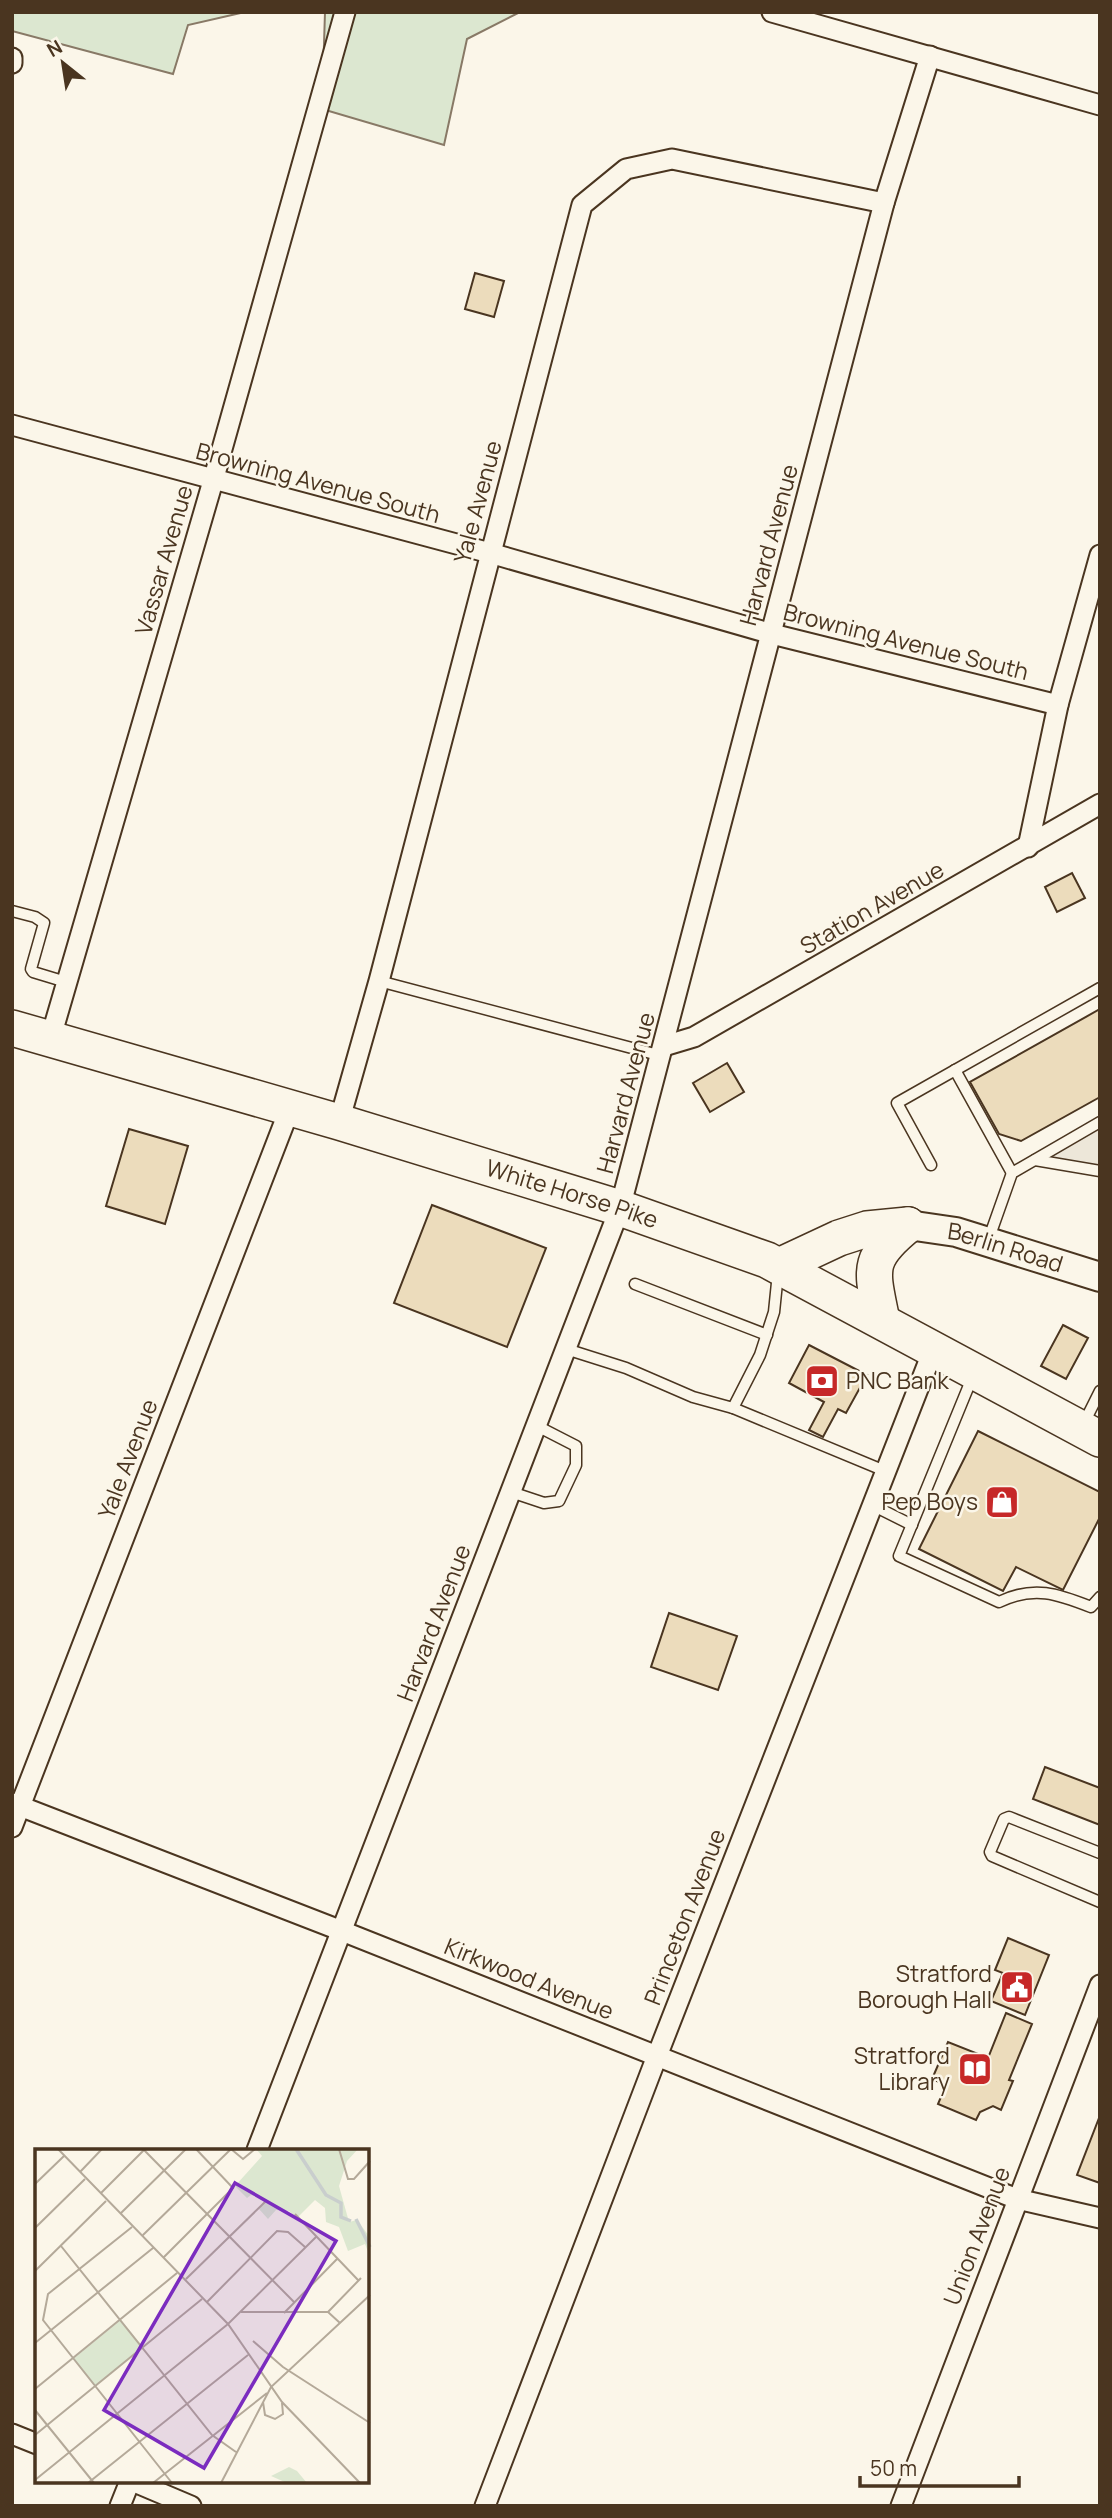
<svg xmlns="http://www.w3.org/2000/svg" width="1112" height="2518" font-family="Manrope,sans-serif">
<rect width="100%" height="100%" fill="#fbf6e9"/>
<g fill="#dce7d0" stroke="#887966" stroke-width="2">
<path d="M 12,12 L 245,12 L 188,25 L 173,74 L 12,31 Z"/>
<path d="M 325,12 L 520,12 L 467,39 L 444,145 L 322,109 Z"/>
</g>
<path fill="#ede7d9" stroke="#887966" stroke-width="2" d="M 1100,1122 L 1100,1171 L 1034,1160 Z"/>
<g fill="#ecdcbc" stroke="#4a3520" stroke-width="2">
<path d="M 475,273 L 504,281 L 494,317 L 465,309 Z"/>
<path d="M 1072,873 L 1085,898 L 1057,912 L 1045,887 Z"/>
<path d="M 1100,1009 L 1100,1097 L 1021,1141 L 999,1134 L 970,1082 Z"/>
<path d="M 727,1063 L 744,1092 L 710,1112 L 693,1083 Z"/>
<path d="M 129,1129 L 188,1146 L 165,1224 L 106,1206 Z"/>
<path d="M 432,1205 L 546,1248 L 507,1347 L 394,1303 Z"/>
<path d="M 1063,1325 L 1088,1338 L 1066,1379 L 1041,1366 Z"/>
<path d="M 809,1345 L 867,1375 L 846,1413 L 838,1409 L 823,1437 L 809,1430 L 824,1402 L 789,1383 Z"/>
<path d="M 978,1431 L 1100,1492 L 1100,1517 L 1063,1590 L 1016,1567 L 1003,1591 L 919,1549 Z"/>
<path d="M 669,1613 L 737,1636 L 718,1690 L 651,1667 Z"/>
<path d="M 1045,1767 L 1100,1788 L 1100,1825 L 1033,1799 Z"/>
<path d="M 1008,1938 L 1049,1955 L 1025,2015 L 991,2001 L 1003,1973 L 995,1970 Z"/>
<path d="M 1006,2013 L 1032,2024 L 1009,2080 L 1013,2081 L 1001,2110 L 993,2106 L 980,2112 L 976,2120 L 938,2104 L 946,2085 L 932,2079 L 948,2042 L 988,2058 Z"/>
<path d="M 1099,2118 L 1100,2119 L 1100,2183 L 1077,2175 Z"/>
</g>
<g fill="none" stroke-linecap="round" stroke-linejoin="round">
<g stroke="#4a3520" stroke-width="13">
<g id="lane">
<path d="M 12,911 L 35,917 L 44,923 L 31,969 L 33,972 L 66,982"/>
<path d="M 379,981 L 662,1056"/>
<path d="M 955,1070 L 1012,1173"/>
<path d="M 1035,1160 L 1100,1171"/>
<path d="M 931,1165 L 897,1103 L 1100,988"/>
<path d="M 989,1238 L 1012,1173 L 1100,1122"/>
<path d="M 635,1284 L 767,1335"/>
<path d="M 566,1349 L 626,1368 L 693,1397 L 733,1408 L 760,1355 L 774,1312 L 778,1273"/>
<path d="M 972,1378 L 899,1556 L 999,1602 C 1034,1585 1058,1594 1091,1607 L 1100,1597"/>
<path d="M 733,1408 L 885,1471"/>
<path d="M 1083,1425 L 1100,1391"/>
<path d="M 511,1492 L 544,1503 L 559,1501 L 576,1465 L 576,1446 L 537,1426"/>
<path d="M 872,1505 L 912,1525"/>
<path d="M 1100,1853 L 1009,1817 L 1004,1819 L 990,1852 L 992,1856 L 1100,1902"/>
</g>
</g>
<g stroke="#4a3520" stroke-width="23">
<g id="street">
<path d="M 772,12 L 1100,105"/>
<path d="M 12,58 L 12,63"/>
<path d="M 12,425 L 490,553 L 772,634 L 1058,705"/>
<path d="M 1028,847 L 1058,705 L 1100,555"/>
<path d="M 50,1040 L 213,481 L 345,12"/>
<path d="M 664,1046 L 694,1037 L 1100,804"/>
<path d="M 339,1122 L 379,981 L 582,205 L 626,169 L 672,159 L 884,203"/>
<path d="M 12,1803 L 342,1931 L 1017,2199 L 1100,2218"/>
<path d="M 12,1827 L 290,1108"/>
<path d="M 257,2150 L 620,1208 L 884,203 L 930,56"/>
<path d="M 12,2434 L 37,2444"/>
<path d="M 132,2481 L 191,2506"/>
<path d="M 120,2506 L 130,2481"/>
<path d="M 485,2506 L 657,2056 L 934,1348"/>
<path d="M 901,2506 L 1100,1985"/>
</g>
</g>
<g stroke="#4a3520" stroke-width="32">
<g id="secondary">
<path id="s1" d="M 908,1225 L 956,1232 L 1100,1277"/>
</g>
</g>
<g stroke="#4a3520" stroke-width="38">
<g id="highway">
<path id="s2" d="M 12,1028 L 339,1122 L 620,1208 L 767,1260 L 1100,1439"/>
<path d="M 779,1266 L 839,1238 L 867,1229 L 908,1225"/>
<path d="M 882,1321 C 872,1270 865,1260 908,1225"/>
</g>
</g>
<use href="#lane" stroke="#fbf6e9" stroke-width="10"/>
<use href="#street" stroke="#fbf6e9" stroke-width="19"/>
<use href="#secondary" stroke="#fbf6e9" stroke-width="28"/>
<use href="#highway" stroke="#fbf6e9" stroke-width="35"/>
</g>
<defs>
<g id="bank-square" transform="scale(1.75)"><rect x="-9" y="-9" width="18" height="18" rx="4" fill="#c62828" stroke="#fbf6e9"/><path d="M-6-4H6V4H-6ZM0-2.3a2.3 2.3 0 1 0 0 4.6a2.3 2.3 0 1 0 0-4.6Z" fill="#fff"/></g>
<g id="shop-square" transform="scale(1.75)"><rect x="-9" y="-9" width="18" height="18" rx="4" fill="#c62828" stroke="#fbf6e9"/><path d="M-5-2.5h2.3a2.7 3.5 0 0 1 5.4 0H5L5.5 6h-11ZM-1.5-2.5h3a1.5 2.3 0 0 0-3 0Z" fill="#fff"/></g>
<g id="civic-square" transform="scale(1.75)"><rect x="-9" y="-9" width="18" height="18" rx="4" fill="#c62828" stroke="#fbf6e9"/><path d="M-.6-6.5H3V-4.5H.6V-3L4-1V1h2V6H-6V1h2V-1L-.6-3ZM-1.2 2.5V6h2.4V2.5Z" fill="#fff"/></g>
<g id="library-square" transform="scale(1.75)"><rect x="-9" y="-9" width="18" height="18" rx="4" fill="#c62828" stroke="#fbf6e9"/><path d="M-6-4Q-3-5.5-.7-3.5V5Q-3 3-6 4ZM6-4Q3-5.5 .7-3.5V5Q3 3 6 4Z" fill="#fff"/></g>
</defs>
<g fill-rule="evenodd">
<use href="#bank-square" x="822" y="1381"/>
<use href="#shop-square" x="1002" y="1502"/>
<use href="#civic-square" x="1017" y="1987"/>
<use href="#library-square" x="975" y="2069"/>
</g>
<g text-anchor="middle" stroke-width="5" stroke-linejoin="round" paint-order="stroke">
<g font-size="23" fill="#4a3520" stroke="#fbf6e9">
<text transform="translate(318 483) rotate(15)" y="8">Browning Avenue South</text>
<text transform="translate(478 502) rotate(-75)" y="8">Yale Avenue</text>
<text transform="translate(769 545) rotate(-75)" y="8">Harvard Avenue</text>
<text transform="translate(164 560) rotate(-74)" y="8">Vassar Avenue</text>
<text transform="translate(906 642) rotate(14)" y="8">Browning Avenue South</text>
<text transform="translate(872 908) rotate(-30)" y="8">Station Avenue</text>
<text transform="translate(626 1093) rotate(-75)" y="8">Harvard Avenue</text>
<text dy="8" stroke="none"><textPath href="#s2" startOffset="584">White Horse Pike</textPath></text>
<text dy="8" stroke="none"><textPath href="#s1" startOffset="100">Berlin Road</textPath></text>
<text transform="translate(128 1459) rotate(-69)" y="8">Yale Avenue</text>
<text transform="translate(434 1623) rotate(-69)" y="8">Harvard Avenue</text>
<text transform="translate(685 1917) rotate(-69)" y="8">Princeton Avenue</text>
<text transform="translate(529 1979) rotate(22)" y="8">Kirkwood Avenue</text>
<text transform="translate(977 2236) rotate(-69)" y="8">Union Avenue</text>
</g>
<g font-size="23" fill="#4a3520" stroke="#fbf6e9" text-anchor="end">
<text x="846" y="1389" text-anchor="start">PNC Bank</text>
<text x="978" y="1510">Pep Boys</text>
<text x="992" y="1982">Stratford<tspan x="992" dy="26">Borough Hall</tspan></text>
<text x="950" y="2064">Stratford<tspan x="950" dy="26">Library</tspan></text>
</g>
</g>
<g transform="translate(35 2149)">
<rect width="334" height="334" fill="#fbf6e9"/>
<path d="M 221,0 L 323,0 L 312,12 L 304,37 L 314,73 L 322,71 L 334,87 L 334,105 L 330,95 L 313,102 L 304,78 L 291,73 L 290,59 L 280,51 L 262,69 L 254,62 L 241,61 L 233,70 L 224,60 L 230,50 L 216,46 L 212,49 L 200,37 L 227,7 ZM 86,171 L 108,198 L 60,237 L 38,210 ZM 254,318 L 262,322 L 272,334 L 252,334 L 236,327 Z" fill="#dce7d0"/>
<path fill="none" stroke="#c9cecd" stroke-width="3.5" d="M 261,0 L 291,46 L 306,54 L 306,68 L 316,72M 321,70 L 335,98"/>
<path fill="none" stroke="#b4a999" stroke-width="2" d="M 23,0 L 193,175 L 247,253 L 325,334M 108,0 L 259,153M 196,0 L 208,10 L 220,0M 304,0 L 313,30 L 319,30 L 335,12M 45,23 L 67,0M 0,35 L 29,7M 66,44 L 109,1M 86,64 L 151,0M 260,65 L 323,131M 97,78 L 13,145 L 8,171 L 137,334M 0,79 L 50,30M 108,86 L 196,0M 26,97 L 177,286 L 201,303M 129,108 L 198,39 L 161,0M 0,122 L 71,52M 151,130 L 231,52M 172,153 L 242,82 L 253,83 L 270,98M 206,163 L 293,163 L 305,174M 293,163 L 326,129M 249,164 L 303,109M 218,192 L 248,218 L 335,274M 0,194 L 118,99M 0,240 L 142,124M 228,253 L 230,266 L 240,270 L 248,265 L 247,254M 0,261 L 59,334M 0,286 L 167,150M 0,331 L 193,175 L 282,87M 53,334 L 213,206M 118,334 L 232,244M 186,334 L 236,238 L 335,146"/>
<path fill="#7b2cbf" fill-opacity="0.15" stroke="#7b2cbf" stroke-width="3.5" d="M 200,34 L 301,92 L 169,319 L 69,261 Z"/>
<rect width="334" height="334" fill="none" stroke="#4a3520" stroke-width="3.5"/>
</g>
<rect width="1112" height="2518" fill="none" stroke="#4a3520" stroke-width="28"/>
<g transform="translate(63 63) rotate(330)" stroke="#fbf6e9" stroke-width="5" paint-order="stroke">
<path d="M0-5L12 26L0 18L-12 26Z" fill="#4a3520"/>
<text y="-10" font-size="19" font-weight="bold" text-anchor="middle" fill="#4a3520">N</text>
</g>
<path d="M860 2476v10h159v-10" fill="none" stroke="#4a3520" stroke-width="3.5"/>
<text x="870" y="2476" font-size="21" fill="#4a3520" stroke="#fbf6e9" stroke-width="5" paint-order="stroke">50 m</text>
</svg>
